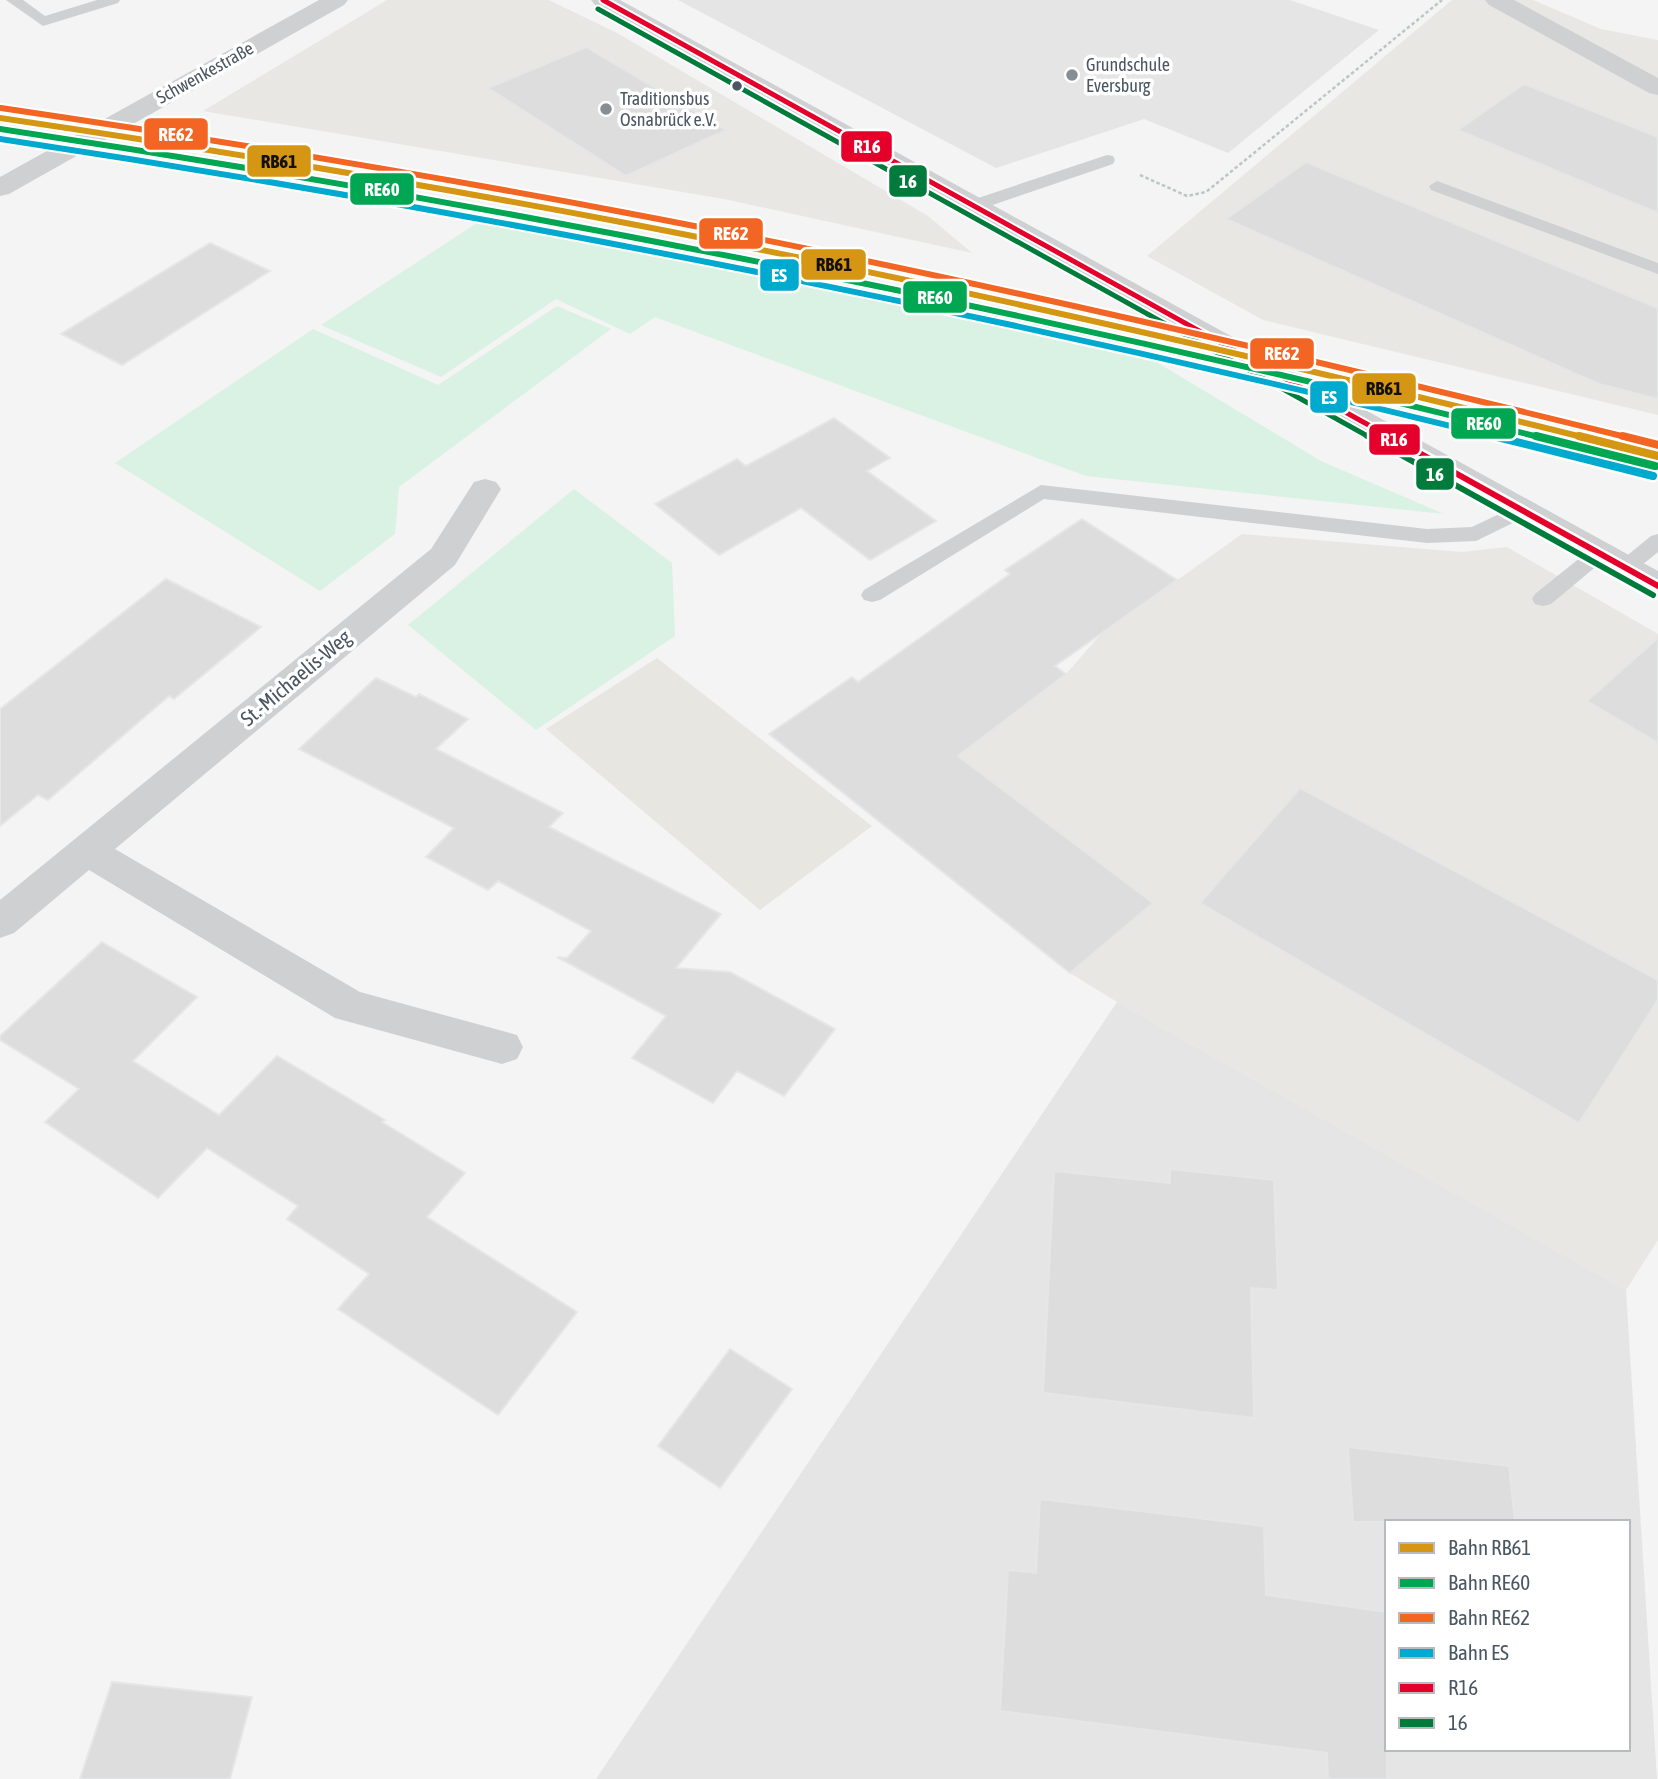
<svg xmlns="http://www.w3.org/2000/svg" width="1658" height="1779" font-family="'Asap Condensed',sans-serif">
<rect width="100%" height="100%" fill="#f4f4f4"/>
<g fill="#e8e7e3">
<path d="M 387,0 L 549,0 L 619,34 L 928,216 L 972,253 L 724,199 L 203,111 Z"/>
<path d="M 1452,0 L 1533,0 L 1601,29 L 1658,40 L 1658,415 L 1263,320 L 1147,256 Z"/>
<path d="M 1242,534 L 1462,552 L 1507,547 L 1658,634 L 1658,1240 L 1626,1290 L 1117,1002 L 1070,973 L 1153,903 L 958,756 L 1066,674 L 1100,635 Z"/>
</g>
<g fill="#e6e5e6" fill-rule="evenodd">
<path d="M 678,0 L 1290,0 L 1379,30 L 1228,153 L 1144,119 L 996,168 Z"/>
<path d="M 1117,1002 L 1626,1290 L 1657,1779 L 596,1779 ZM 1387,1522 L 1628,1522 L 1628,1749 L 1387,1749 Z"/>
</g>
<g fill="#d9f2e3">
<path d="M 486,217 L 739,257 L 1108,333 L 1321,461 L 1444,514 L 1086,476 L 655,317 L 630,334 L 556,299 L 441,377 L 321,325 Z"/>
<path d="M 557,306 L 611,329 L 399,487 L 395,534 L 320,591 L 115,463 L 313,329 L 438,385 Z"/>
<path d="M 574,489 L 672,563 L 675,636 L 536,730 L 408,625 Z"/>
</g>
<path fill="#e7e6e1" d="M 657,658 L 872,826 L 760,910 L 546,729 Z"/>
<g fill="#ddddde" stroke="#e5e6e7" stroke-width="2">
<path d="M 586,47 L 726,130 L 626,176 L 488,88 Z"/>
<path d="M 1524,84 L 1658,137 L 1658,213 L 1458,130 Z"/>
<path d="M 1306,162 L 1658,308 L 1658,399 L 1599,384 L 1226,219 Z"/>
<path d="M 210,243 L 270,271 L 122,365 L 61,334 Z"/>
<path d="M 834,418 L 890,458 L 867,471 L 936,521 L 870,560 L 801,508 L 719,555 L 655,504 L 737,459 L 746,466 Z"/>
<path d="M 1082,519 L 1177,580 L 1055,666 L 1066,674 L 958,756 L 1153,903 L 1070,973 L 769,734 L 852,677 L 858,682 L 1010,574 L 1005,570 Z"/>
<path d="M 166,579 L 261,627 L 174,699 L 169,696 L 48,800 L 38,795 L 0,826 L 0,709 Z"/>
<path d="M 1658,638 L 1658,743 L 1587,701 Z"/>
<path d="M 376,678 L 416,697 L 419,694 L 468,719 L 436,749 L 563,813 L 549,827 L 721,914 L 676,968 L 730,972 L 835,1029 L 784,1096 L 737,1071 L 713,1103 L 632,1058 L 666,1016 L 557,957 L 567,958 L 591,931 L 498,881 L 488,890 L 426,857 L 454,828 L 299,749 Z"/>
<path d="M 1300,788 L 1658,980 L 1658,1000 L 1579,1123 L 1200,903 Z"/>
<path d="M 102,942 L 197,997 L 133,1061 L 219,1115 L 277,1056 L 385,1120 L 382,1122 L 465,1173 L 427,1217 L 577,1312 L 498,1415 L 338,1309 L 369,1274 L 287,1219 L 298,1206 L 207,1148 L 158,1198 L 45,1122 L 79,1089 L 0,1040 L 0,1036 Z"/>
<path d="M 1170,1169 L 1274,1180 L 1278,1290 L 1251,1288 L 1254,1418 L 1043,1393 L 1054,1171 L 1170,1183 Z"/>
<path d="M 730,1349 L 792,1389 L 720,1488 L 658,1446 Z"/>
<path d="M 1348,1447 L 1509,1466 L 1515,1522 L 1353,1522 Z"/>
<path d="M 1040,1499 L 1264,1526 L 1266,1595 L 1387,1612 L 1387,1779 L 1328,1779 L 1327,1753 L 1000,1711 L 1008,1570 L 1036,1573 Z"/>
<path d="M 112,1682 L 252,1697 L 230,1779 L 80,1779 Z"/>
</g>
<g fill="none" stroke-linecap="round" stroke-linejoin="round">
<path stroke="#bcc7c4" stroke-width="2.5" stroke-dasharray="3.5 2.5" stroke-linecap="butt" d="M 1140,175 L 1187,196 L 1206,192 L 1442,0"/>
<g fill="#ced0d2" fill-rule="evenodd">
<path d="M 6,0 L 23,0 L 45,16 L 97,0 L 120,0 L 118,3 L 43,26 Z"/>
<path d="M 1107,155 L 1113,156 L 1115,160 L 1113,164 L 978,210 L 966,210 L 963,206 L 966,202 Z"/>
<path d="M 1437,181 L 1658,263 L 1658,274 L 1431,190 L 1429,186 Z"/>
<path d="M 1041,485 L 1427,529 L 1472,527 L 1520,504 L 1527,506 L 1530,511 L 1527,516 L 1476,541 L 1427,543 L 1044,499 L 880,600 L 872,602 L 864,600 L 861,595 L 864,590 Z"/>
<path d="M 1658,534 L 1658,552 L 1632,573 L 1618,573 L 1615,568 L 1618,563 L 1651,536 Z"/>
<path d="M 1598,547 L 1605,549 L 1608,554 L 1605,559 L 1551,604 L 1543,606 L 1535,604 L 1532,599 L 1535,594 L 1591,549 Z"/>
</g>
<g fill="#ced0d2" fill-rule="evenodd">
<path d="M 319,0 L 348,0 L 344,5 L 9,194 L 0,196 L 0,177 Z"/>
<path d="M 1485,0 L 1514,0 L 1658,78 L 1658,95 L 1649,93 L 1489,5 Z"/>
<path d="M 485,479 L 496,482 L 501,489 L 455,565 L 115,849 L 360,992 L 517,1035 L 523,1047 L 517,1059 L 502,1064 L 335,1018 L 89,870 L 14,933 L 0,938 L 0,900 L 431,549 L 474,482 Z"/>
</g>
<path fill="#ced0d2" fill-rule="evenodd" d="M 591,0 L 620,0 L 1658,571 L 1658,597 L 1646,594 L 595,5 Z"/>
<g stroke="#fff" stroke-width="9">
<path id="bus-1-far1" d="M 603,0 L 1392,438"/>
</g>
<g stroke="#fff" stroke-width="11">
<path id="bus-1" d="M 1389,436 L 1658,586"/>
</g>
<g stroke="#fff" stroke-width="9">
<path id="bus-2-far1" d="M 598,9 L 1371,438"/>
</g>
<g stroke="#fff" stroke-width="11">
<path id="bus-2" d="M 1367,436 L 1653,595"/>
</g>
<use href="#bus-1-far1" stroke="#e4002b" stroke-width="5"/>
<use href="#bus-1" stroke="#e4002b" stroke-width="6"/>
<use href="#bus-2-far1" stroke="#007b3b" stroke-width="5"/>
<use href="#bus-2" stroke="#007b3b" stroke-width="6"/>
<g stroke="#fff" stroke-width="10">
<path id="rail-1-far1" d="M 0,118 C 209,149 418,183 626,223 C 948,285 1268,359 1586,438"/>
</g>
<g stroke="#fff" stroke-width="13">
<path id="rail-1" d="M 1579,436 L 1658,456"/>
</g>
<g stroke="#fff" stroke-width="10">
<path id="rail-2-far1" d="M 0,129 C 520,207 1032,311 1543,438"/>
</g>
<g stroke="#fff" stroke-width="13">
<path id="rail-2" d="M 1536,436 L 1655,466"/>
</g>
<g stroke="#fff" stroke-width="10">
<path id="rail-3-far1" d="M 1,108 C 210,139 419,173 627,213 C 964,277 1298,356 1630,438"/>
</g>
<g stroke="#fff" stroke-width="13">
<path id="rail-3" d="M 1623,436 L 1658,445"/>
</g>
<g stroke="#fff" stroke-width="10">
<path id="rail-4-far1" d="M 0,139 C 505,215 1004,316 1500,438"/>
</g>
<g stroke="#fff" stroke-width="13">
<path id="rail-4" d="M 1493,436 L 1653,476"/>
</g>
<use href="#rail-1-far1" stroke="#d49613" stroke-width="6"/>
<use href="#rail-1" stroke="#d49613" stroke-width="8"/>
<use href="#rail-2-far1" stroke="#00a651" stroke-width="6"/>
<use href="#rail-2" stroke="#00a651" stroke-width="8"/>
<use href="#rail-3-far1" stroke="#f26522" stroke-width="6"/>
<use href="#rail-3" stroke="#f26522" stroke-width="8"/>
<use href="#rail-4-far1" stroke="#00a9ce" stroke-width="6"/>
<use href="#rail-4" stroke="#00a9ce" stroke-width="8"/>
</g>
<g fill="#868d94" stroke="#fff" stroke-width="2.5">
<circle cx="1072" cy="75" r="7"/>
<circle cx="606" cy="109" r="7"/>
</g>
<circle fill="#4a5661" stroke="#fff" stroke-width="2.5" cx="737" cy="86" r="6"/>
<g text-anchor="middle" stroke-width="7" stroke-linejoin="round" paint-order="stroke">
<g font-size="18" fill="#4a5661" stroke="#fff" text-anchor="start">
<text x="1086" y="71">Grundschule<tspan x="1086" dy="21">Eversburg</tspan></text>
<text x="620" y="105">Traditionsbus<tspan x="620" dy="21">Osnabrück e.V.</tspan></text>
</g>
<g font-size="18" fill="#4a5661" stroke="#fff">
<text transform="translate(205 73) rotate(-29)" y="6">Schwenkestraße</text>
</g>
<g font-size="21" fill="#4a5661" stroke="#fff">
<text transform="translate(296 678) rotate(-40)" y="7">St.-Michaelis-Weg</text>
</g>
</g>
<g stroke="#fff" stroke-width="2.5">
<rect x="143" y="117" width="66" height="34" rx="7" fill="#f26522"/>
<rect x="840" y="130" width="53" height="33" rx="7" fill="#e4002b"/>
<rect x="246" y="144" width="66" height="34" rx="7" fill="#d49613"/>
<rect x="888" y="164" width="40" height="34" rx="7" fill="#007b3b"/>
<rect x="349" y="172" width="66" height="34" rx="7" fill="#00a651"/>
<rect x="698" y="217" width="66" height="33" rx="7" fill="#f26522"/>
<rect x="800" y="248" width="67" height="33" rx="7" fill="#d49613"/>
<rect x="759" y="258" width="41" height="34" rx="7" fill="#00a9ce"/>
<rect x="902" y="280" width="66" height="34" rx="7" fill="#00a651"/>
<rect x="1249" y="337" width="66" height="33" rx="7" fill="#f26522"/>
<rect x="1351" y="372" width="66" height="33" rx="7" fill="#d49613"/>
<rect x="1309" y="380" width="40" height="34" rx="7" fill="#00a9ce"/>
<rect x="1450" y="407" width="67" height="33" rx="7" fill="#00a651"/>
<rect x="1368" y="423" width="53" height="33" rx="7" fill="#e4002b"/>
<rect x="1415" y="457" width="40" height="34" rx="7" fill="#007b3b"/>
</g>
<g font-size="19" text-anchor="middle" font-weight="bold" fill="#fff">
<text x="176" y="141">RE62</text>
<text x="867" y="153">R16</text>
<text x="908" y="188">16</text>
<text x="382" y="196">RE60</text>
<text x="731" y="240">RE62</text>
<text x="779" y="282">ES</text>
<text x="935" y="304">RE60</text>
<text x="1282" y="360">RE62</text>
<text x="1329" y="404">ES</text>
<text x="1484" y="430">RE60</text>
<text x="1394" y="446">R16</text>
<text x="1435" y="481">16</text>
</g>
<g font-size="19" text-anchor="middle" font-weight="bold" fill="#111">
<text x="279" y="168">RB61</text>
<text x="834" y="271">RB61</text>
<text x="1384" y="395">RB61</text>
</g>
<rect x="1385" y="1520" width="245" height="231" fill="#ffffff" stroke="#b7bbc0" stroke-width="2"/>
<rect x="1399" y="1543" width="35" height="10" fill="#d49613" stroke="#b7bbc0" stroke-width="2"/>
<text x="1448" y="1555" font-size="21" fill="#4a5661">Bahn RB61</text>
<rect x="1399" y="1578" width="35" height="10" fill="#00a651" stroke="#b7bbc0" stroke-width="2"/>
<text x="1448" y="1590" font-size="21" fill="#4a5661">Bahn RE60</text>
<rect x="1399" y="1613" width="35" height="10" fill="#f26522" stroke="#b7bbc0" stroke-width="2"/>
<text x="1448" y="1625" font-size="21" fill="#4a5661">Bahn RE62</text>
<rect x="1399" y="1648" width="35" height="10" fill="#00a9ce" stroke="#b7bbc0" stroke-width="2"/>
<text x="1448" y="1660" font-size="21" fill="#4a5661">Bahn ES</text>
<rect x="1399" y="1683" width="35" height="10" fill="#e4002b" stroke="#b7bbc0" stroke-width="2"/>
<text x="1448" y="1695" font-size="21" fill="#4a5661">R16</text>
<rect x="1399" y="1718" width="35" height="10" fill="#007b3b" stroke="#b7bbc0" stroke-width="2"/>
<text x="1448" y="1730" font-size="21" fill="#4a5661">16</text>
</svg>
